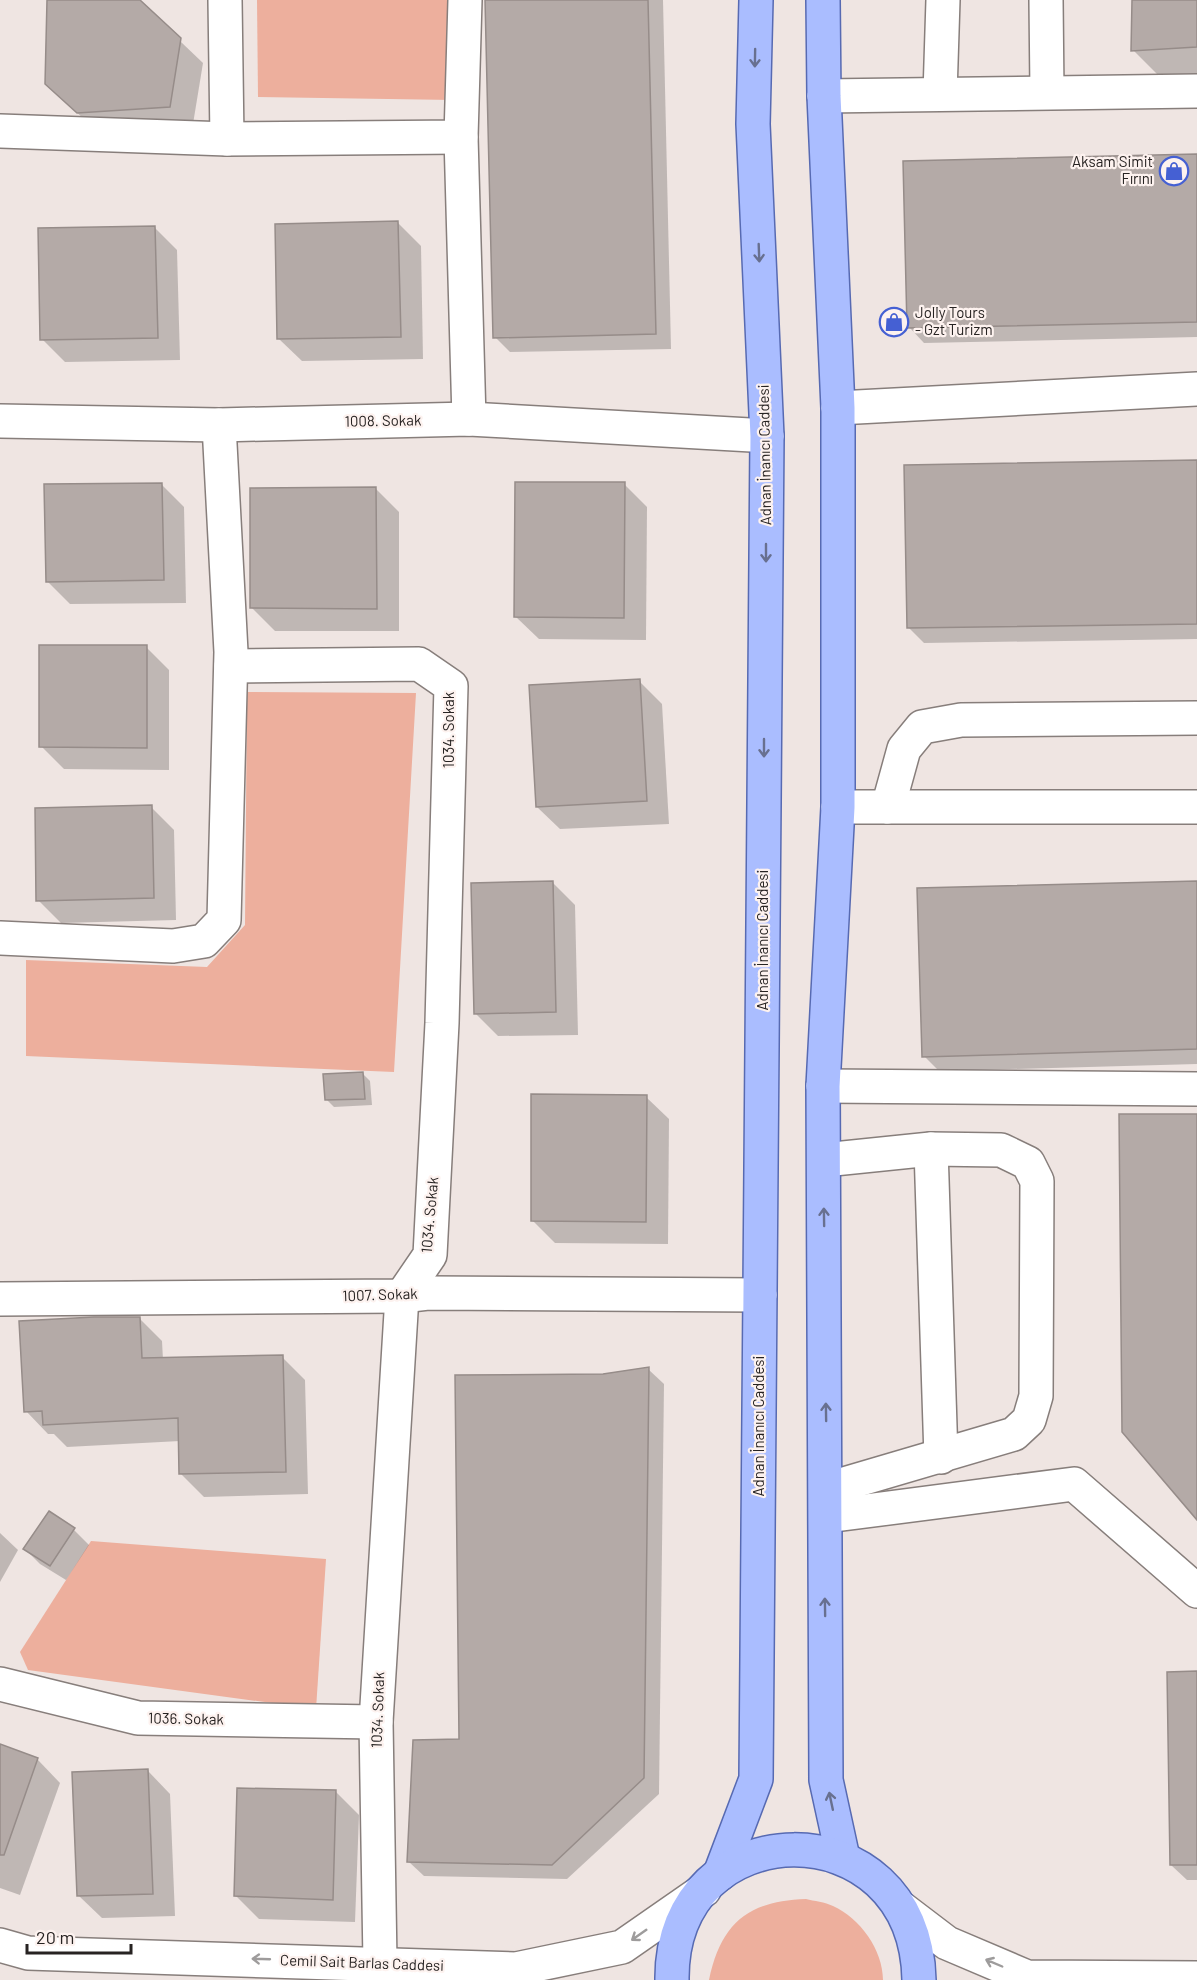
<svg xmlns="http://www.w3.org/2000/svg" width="1197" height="1980" font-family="Barlow,sans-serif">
<rect width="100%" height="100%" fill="#efe5e2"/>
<g fill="#edaf9d">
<path d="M 257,0 L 453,0 L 453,100 L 258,97 Z"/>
<path d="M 247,692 L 416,693 L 394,1072 L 26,1056 L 26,960 L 207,967 L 245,925 Z"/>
<path d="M 91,1541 L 326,1559 L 316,1709 L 28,1670 L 20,1652 Z"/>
<path d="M 806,1899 C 814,1901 825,1902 833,1906 C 860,1918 883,1950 883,1980 L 709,1980 C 721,1923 748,1901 806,1899 Z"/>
</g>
<g fill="#0003">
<path d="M 49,0 L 137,0 L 203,63 L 192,130 L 101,135 L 70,106 Z"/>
<path d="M 487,0 L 663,0 L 671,349 L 510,352 L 495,337 Z"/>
<path d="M 1133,0 L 1197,0 L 1197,74 L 1159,76 L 1133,50 Z"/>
<path d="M 1197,156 L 1197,337 L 924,343 L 909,327 Z"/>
<path d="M 398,223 L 421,246 L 423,359 L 302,361 L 279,339 Z"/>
<path d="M 154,227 L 177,250 L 180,360 L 65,362 L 42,339 Z"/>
<path d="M 1197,462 L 1197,639 L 924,643 L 909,628 Z"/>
<path d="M 161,484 L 184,507 L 186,603 L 70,604 L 47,581 Z"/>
<path d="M 624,484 L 647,507 L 646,640 L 539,639 L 516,617 Z"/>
<path d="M 376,489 L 399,512 L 399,631 L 275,631 L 252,608 Z"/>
<path d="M 146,647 L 169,670 L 169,770 L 64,769 L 41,746 Z"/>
<path d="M 639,681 L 662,704 L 669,824 L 560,829 L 537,807 Z"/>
<path d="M 151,807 L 174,830 L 176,920 L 61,923 L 38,900 Z"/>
<path d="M 552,882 L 575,905 L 578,1035 L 498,1036 L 475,1013 Z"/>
<path d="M 1197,882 L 1197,1064 L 939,1071 L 924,1056 Z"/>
<path d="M 363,1074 L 370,1081 L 372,1105 L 334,1107 L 327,1100 Z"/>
<path d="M 646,1097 L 669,1119 L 668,1244 L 555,1243 L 532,1220 Z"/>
<path d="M 139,1318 L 162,1341 L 163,1360 L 282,1357 L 305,1380 L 308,1494 L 204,1497 L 181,1474 L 180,1441 L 67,1447 L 54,1434 L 48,1434 L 26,1411 Z"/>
<path d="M 648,1369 L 664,1384 L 659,1794 L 567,1879 L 424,1876 L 408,1861 L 460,1740 Z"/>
<path d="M 74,1530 L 89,1545 L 66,1580 L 40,1564 L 25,1549 Z"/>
<path d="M 0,1533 L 18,1550 L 0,1582 Z"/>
<path d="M 1197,1673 L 1197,1880 L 1187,1880 L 1171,1865 Z"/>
<path d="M 0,1746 L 38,1760 L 60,1783 L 20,1895 L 0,1888 Z"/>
<path d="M 148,1771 L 170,1794 L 175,1916 L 102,1918 L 79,1896 Z"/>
<path d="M 336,1792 L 359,1815 L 355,1922 L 259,1919 L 236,1896 Z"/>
</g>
<g fill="#b4aaa7" stroke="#968c89" stroke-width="1.5">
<path d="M 47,0 L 140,0 L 181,38 L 170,107 L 77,113 L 45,84 Z"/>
<path d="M 485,0 L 648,0 L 656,334 L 493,338 Z"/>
<path d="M 1132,0 L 1197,0 L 1197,47 L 1131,51 Z"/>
<path d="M 1197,154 L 1197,322 L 907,328 L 903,161 Z"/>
<path d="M 398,221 L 401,337 L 277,339 L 275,224 Z"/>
<path d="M 155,226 L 158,338 L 40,340 L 38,228 Z"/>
<path d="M 1197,460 L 1197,624 L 907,628 L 904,465 Z"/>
<path d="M 515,482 L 625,482 L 624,618 L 514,617 Z"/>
<path d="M 162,483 L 164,580 L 46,582 L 44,484 Z"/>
<path d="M 376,487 L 377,609 L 250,608 L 250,488 Z"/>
<path d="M 39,645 L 147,645 L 147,748 L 39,747 Z"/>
<path d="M 640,679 L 647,801 L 536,807 L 529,685 Z"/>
<path d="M 152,805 L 154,898 L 36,901 L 35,808 Z"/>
<path d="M 553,881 L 556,1012 L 474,1014 L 471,883 Z"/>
<path d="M 1197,881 L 1197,1049 L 922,1057 L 917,888 Z"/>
<path d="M 363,1072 L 365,1099 L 325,1100 L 323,1074 Z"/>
<path d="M 531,1094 L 647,1095 L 646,1222 L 531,1221 Z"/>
<path d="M 1119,1114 L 1197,1114 L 1197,1520 L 1122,1432 Z"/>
<path d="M 94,1317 L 140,1317 L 142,1358 L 283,1355 L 286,1472 L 179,1474 L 178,1418 L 43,1425 L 42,1411 L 24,1412 L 19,1321 Z"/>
<path d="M 649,1367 L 644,1778 L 552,1865 L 407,1862 L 413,1740 L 459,1739 L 455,1375 L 603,1374 Z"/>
<path d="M 49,1511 L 75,1528 L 50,1566 L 23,1549 Z"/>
<path d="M 1197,1671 L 1197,1865 L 1170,1865 L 1167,1672 Z"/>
<path d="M 0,1744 L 38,1758 L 4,1855 L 0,1855 Z"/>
<path d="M 148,1769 L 153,1894 L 77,1896 L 72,1772 Z"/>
<path d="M 237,1788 L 336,1790 L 333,1900 L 234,1896 Z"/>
</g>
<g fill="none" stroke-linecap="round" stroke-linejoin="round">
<g stroke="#877e7b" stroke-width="36">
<g id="minor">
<path d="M 225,0 L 227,139"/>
<path d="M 1046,0 L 1047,92"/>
<path d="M 940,94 L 943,0"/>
<path d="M 824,96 L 1197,91"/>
<path d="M 0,131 L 227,139 L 461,137 L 465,0"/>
<path d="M 461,137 L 469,419"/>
<path d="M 838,408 L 1197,389"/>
<path d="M 0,421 L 219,425 L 469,419 L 767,436"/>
<path d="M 231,666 L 419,664 L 451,686 L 442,1023 L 430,1255 L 402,1296 L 376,1722 L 380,1962"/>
<path d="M 838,807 L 1197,807"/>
<path d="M 888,807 L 904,749 L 922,727 L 961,720 L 1197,718"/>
<path d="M 0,938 L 173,946 L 204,941 L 224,920 L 231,652 L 219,425"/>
<path d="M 823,1086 L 1197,1089"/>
<path d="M 931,1149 L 941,1457"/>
<path d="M 824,1160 L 931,1149 L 1001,1150 L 1028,1163 L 1037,1181 L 1036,1396 L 1029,1420 L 1014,1434 L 827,1489"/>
<path d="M 0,1299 L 402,1296 L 428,1293 L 760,1295"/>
<path d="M 827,1516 L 1074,1484 L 1197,1591"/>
<path d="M 0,1684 L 138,1718 L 376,1722"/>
<path d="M 901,1908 L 947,1943 L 1027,1977 L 1197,1978"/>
<path d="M 0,1945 L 28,1953 L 516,1969 L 622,1947 L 704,1890"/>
</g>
</g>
<g stroke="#576ab2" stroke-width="36">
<g id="major">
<path d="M 823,0 L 824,96 L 838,408 L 838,807 L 823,1086 L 826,1780 L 843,1858"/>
<path d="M 720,1874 L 756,1779 L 767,436 L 753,124 L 756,0"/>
<path d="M 672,1980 C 670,1808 916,1805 919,1980"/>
</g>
</g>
<use href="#minor" stroke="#fff" stroke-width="33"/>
<use href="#major" stroke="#aabdff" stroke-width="33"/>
</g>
<defs><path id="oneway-shaft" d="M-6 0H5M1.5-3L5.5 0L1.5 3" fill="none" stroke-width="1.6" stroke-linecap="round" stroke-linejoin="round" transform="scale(1.5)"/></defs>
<g stroke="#687090">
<use href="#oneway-shaft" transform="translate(755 58) rotate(91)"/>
<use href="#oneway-shaft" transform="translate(759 253) rotate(88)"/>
<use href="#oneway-shaft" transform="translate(766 553) rotate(90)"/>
<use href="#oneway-shaft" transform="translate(764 748) rotate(90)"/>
<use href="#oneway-shaft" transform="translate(824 1217) rotate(-91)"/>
<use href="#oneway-shaft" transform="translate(826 1412) rotate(-91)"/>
<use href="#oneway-shaft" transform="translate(825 1607) rotate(-91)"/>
<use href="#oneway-shaft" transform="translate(831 1801) rotate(-102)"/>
</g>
<g stroke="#9e9c9c">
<use href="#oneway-shaft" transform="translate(639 1935) rotate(145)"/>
<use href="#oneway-shaft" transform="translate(261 1959) rotate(-178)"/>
<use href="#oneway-shaft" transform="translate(994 1963) rotate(-157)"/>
</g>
<defs>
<g id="shop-ring" transform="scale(1.5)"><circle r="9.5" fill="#fdf2ef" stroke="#4560d3" stroke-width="1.5"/><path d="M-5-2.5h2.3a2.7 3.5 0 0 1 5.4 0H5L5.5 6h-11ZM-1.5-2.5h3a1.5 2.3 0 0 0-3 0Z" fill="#4560d3"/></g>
</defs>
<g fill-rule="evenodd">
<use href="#shop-ring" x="1174" y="171"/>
<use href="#shop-ring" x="894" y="322"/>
</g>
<g text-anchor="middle" stroke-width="4.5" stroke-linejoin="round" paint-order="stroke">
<g font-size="15" fill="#272322" stroke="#fdf2ef" text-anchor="end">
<text x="1153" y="167">Aksam Simit<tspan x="1153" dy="17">Fırını</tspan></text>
<text x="915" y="318" text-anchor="start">Jolly Tours<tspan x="915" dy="17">- Gzt Turizm</tspan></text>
</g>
<g font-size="15" fill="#272322" stroke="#fdf2ef">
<text transform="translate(383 421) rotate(-1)" y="5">1008. Sokak</text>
<text transform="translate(765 455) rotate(-91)" y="5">Adnan İnanıcı Caddesi</text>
<text transform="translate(449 730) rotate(-90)" y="5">1034. Sokak</text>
<text transform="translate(763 940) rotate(-90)" y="5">Adnan İnanıcı Caddesi</text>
<text transform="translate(430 1215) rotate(-85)" y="5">1034. Sokak</text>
<text transform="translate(380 1295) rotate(-2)" y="5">1007. Sokak</text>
<text transform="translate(759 1426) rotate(-90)" y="5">Adnan İnanıcı Caddesi</text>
<text transform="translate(378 1710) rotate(-88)" y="5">1034. Sokak</text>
<text transform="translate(186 1719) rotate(1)" y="5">1036. Sokak</text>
<text transform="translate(362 1963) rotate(2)" y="5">Cemil Sait Barlas Caddesi</text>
</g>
</g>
<path d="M27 1944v9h104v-9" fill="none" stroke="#272322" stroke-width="3"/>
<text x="36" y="1944" font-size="18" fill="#272322" stroke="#fdf2ef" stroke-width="4.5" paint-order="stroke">20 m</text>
</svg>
